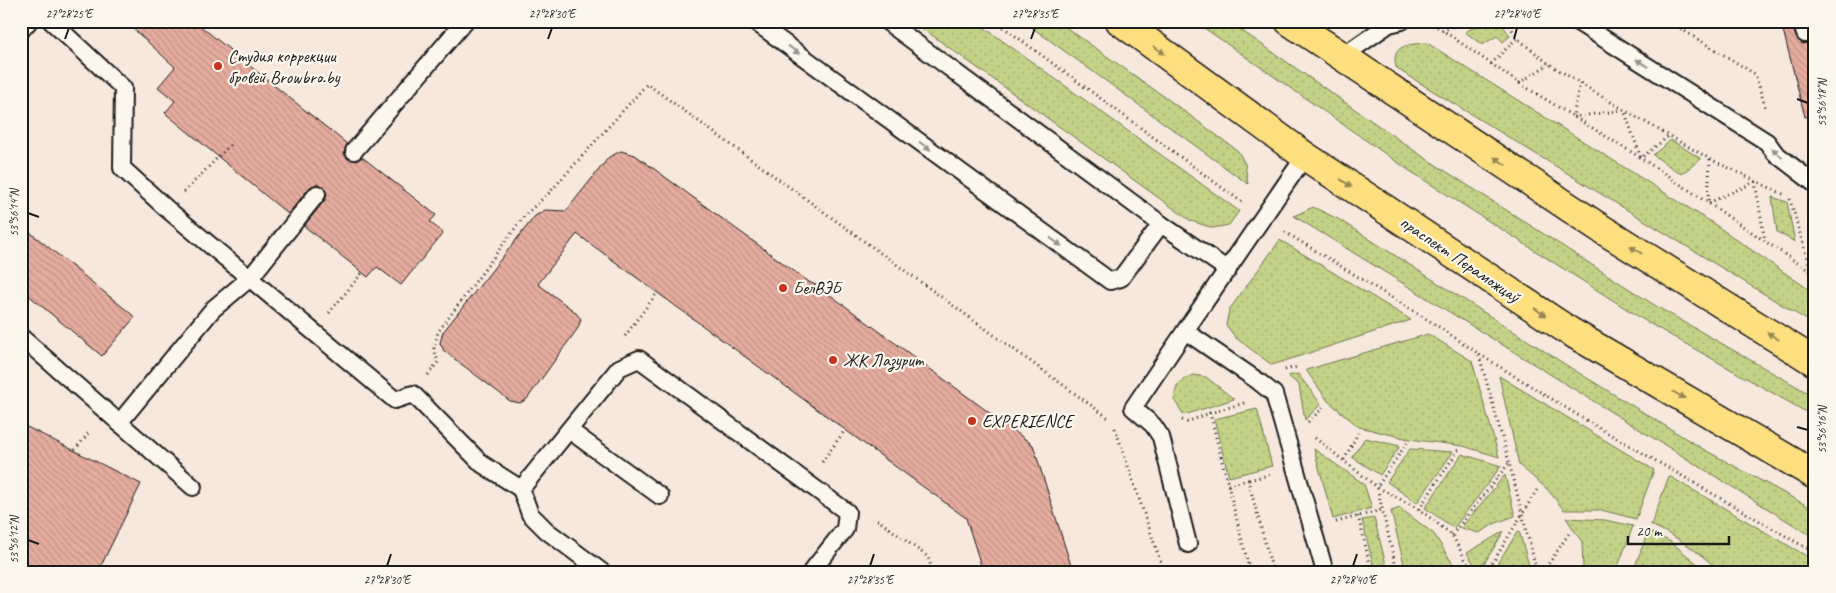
<svg xmlns="http://www.w3.org/2000/svg" width="1836" height="593" font-family="Caveat,sans-serif">
<defs>
<pattern id="grass-dots" width="8" height="8" patternUnits="userSpaceOnUse" patternTransform="scale(1.25)"><rect width="8" height="8" fill="#c3d286"/><path d="M2 2h.1M6 6h.1" fill="none" stroke="#a7b473" stroke-width="1.8" stroke-linecap="round"/></pattern>
<pattern id="building-back-hatch" width="6" height="6" patternUnits="userSpaceOnUse" patternTransform="scale(1.25)"><rect width="6" height="6" fill="#e5ac9f"/><path d="M-1 5l2 2M0 0l6 6M5-1l2 2" fill="none" stroke="#c49388"/></pattern>
</defs>
<rect width="100%" height="100%" fill="#f7e8dd"/>
<filter id="ink" filterUnits="userSpaceOnUse"><feTurbulence type="fractalNoise" baseFrequency=".02" numOctaves="2"/><feDisplacementMap in="SourceGraphic" scale="10" xChannelSelector="R" yChannelSelector="G"/><feConvolveMatrix kernelMatrix="1 2 1 2 8 2 1 2 1" color-interpolation-filters="sRGB"/></filter>
<g filter="url(#ink)">
<g fill="url(#grass-dots)" stroke="#707751">
<path d="M 912,21 L 975,21 L 1239,211 L 1229,225 L 1213,228 L 1191,221 Z"/>
<path d="M 1023,21 L 1057,21 L 1169,100 L 1238,151 L 1245,164 L 1248,184 Z"/>
<path d="M 1194,21 L 1228,21 L 1422,156 L 1656,306 L 1815,397 L 1815,417 L 1647,322 L 1410,171 Z"/>
<path d="M 1486,21 L 1500,21 L 1510,36 L 1503,42 L 1497,36 L 1482,45 L 1465,32 Z"/>
<path d="M 1427,43 L 1711,222 L 1814,293 L 1815,323 L 1810,322 L 1402,72 L 1396,67 C 1390,44 1411,44 1427,43 Z"/>
<path d="M 1671,140 L 1701,159 L 1681,174 L 1653,155 Z"/>
<path d="M 1772,197 L 1787,202 L 1795,242 L 1777,232 Z"/>
<path d="M 1313,207 L 1338,219 L 1574,370 L 1703,449 L 1815,510 L 1815,538 L 1294,216 Z"/>
<path d="M 1280,240 L 1411,320 L 1272,365 L 1236,338 L 1226,325 L 1229,310 Z"/>
<path d="M 1428,334 L 1472,361 L 1499,457 L 1463,446 L 1409,439 L 1359,427 L 1328,401 L 1306,370 Z"/>
<path d="M 1298,374 L 1321,404 L 1305,420 L 1299,385 L 1288,376 Z"/>
<path d="M 1193,375 L 1206,377 L 1234,399 L 1184,415 L 1174,400 C 1176,385 1178,381 1193,375 Z"/>
<path d="M 1499,376 L 1654,470 L 1636,519 L 1601,510 L 1564,510 L 1547,489 L 1519,465 Z"/>
<path d="M 1257,409 L 1272,466 L 1229,477 L 1214,419 Z"/>
<path d="M 1365,438 L 1400,446 L 1380,475 L 1352,457 Z"/>
<path d="M 1314,449 L 1364,484 L 1372,508 L 1333,519 Z"/>
<path d="M 1410,449 L 1453,452 L 1417,503 L 1387,482 Z"/>
<path d="M 1462,454 L 1501,466 L 1454,528 L 1425,508 Z"/>
<path d="M 1505,475 L 1515,516 L 1496,523 L 1479,533 L 1461,528 Z"/>
<path d="M 1669,476 L 1815,561 L 1815,572 L 1721,572 C 1699,552 1678,537 1651,525 Z"/>
<path d="M 1400,508 L 1434,534 L 1458,572 L 1406,572 L 1391,511 Z"/>
<path d="M 1374,518 L 1388,572 L 1375,572 L 1362,520 Z"/>
<path d="M 1566,518 L 1605,520 L 1633,526 L 1616,572 L 1599,572 L 1583,569 L 1582,542 Z"/>
<path d="M 1504,531 L 1479,572 L 1467,553 Z"/>
<path d="M 1519,531 L 1531,572 L 1492,572 L 1518,531 Z"/>
<path d="M 1648,531 L 1671,542 L 1707,572 L 1633,572 Z"/>
</g>
<g fill="url(#building-back-hatch)" stroke="#1c1c1c">
<path d="M 125,21 L 194,21 L 347,144 L 344,154 L 348,159 L 357,161 L 362,157 L 436,215 L 430,222 L 443,233 L 401,285 L 377,267 L 368,277 L 304,226 L 325,200 L 327,195 L 324,187 L 318,184 L 310,187 L 288,214 L 165,113 L 175,101 L 158,87 L 175,67 Z"/>
<path d="M 1781,22 L 1793,28 L 1796,37 L 1802,44 L 1808,43 L 1815,39 L 1815,116 L 1805,117 Z"/>
<path d="M 621,151 L 635,155 L 809,282 L 818,286 L 1033,445 L 1073,572 L 983,572 L 966,518 L 577,234 L 538,284 L 574,311 L 581,319 L 578,328 L 527,399 L 520,403 L 510,401 L 444,351 L 440,343 L 443,332 L 535,216 L 545,210 L 566,211 L 609,157 Z"/>
<path d="M 21,225 L 135,317 L 102,356 L 21,289 Z"/>
<path d="M 21,424 L 141,484 L 98,572 L 21,572 Z"/>
</g>
<g fill="none" stroke-linecap="round" stroke-linejoin="round">
<g stroke="#1c1c1c" stroke-width="20">
<g id="service">
<path d="M 51,21 L 123,88 L 122,168 L 167,209 L 395,400 L 413,394 L 482,464 L 521,489 L 619,368 L 639,359 L 847,512 L 845,529 L 811,572"/>
<path d="M 754,21 L 1110,281 L 1121,278 L 1161,224"/>
<path d="M 886,21 L 1161,224 L 1228,270"/>
<path d="M 1576,21 L 1767,142 L 1775,153 L 1815,184"/>
<path d="M 1801,21 L 1805,34"/>
<path d="M 21,30 L 29,21"/>
<path d="M 1343,56 L 1389,24 L 1402,21"/>
<path d="M 354,151 L 465,21"/>
<path d="M 1305,156 L 1185,331 L 1258,381 L 1274,394 L 1325,572"/>
<path d="M 1185,331 L 1133,408 L 1153,425 L 1161,437 L 1188,544"/>
<path d="M 21,337 L 193,487"/>
<path d="M 119,423 L 213,309 L 250,278 L 317,194"/>
<path d="M 569,430 L 660,496"/>
<path d="M 521,489 L 530,514 L 547,531 L 602,572"/>
</g>
</g>
<g stroke="#1c1c1c" stroke-width="31">
<g id="primary">
<path d="M 1120,21 L 1305,156 L 1569,331 L 1815,475"/>
<path d="M 1289,21 L 1600,228 L 1815,362"/>
</g>
</g>
<g stroke="#1c1c1c" stroke-width="3" stroke-dasharray="1 4" stroke-linecap="butt">
<path d="M 995,21 L 1243,203"/>
<path d="M 1429,21 L 1519,83 L 1641,158 L 1811,272"/>
<path d="M 1507,21 L 1517,38"/>
<path d="M 1668,21 L 1755,74 L 1766,109"/>
<path d="M 1442,31 L 1464,21"/>
<path d="M 1491,64 L 1517,38 L 1549,64 L 1624,110 L 1710,159 L 1785,195"/>
<path d="M 1519,83 L 1549,64"/>
<path d="M 1580,83 L 1573,117 L 1624,110 L 1641,158 L 1670,135"/>
<path d="M 1710,159 L 1708,203 L 1755,182 L 1765,241"/>
<path d="M 184,192 L 231,144"/>
<path d="M 1790,199 L 1811,272"/>
<path d="M 1285,232 L 1433,323 L 1479,354 L 1589,422 L 1815,553"/>
<path d="M 329,313 L 362,273"/>
<path d="M 625,336 L 657,293"/>
<path d="M 1479,355 L 1509,462 L 1537,572"/>
<path d="M 1285,370 L 1297,367"/>
<path d="M 428,375 L 438,362 L 434,348 L 438,332 L 525,215 L 549,193 L 647,84 L 1110,419"/>
<path d="M 1244,403 L 1210,413 L 1250,572"/>
<path d="M 1182,420 L 1187,422 L 1210,413"/>
<path d="M 1308,422 L 1326,405"/>
<path d="M 1115,428 L 1164,572"/>
<path d="M 1315,438 L 1377,487 L 1419,509 L 1452,535 L 1472,572"/>
<path d="M 75,450 L 90,431"/>
<path d="M 1344,460 L 1358,433"/>
<path d="M 822,462 L 845,430"/>
<path d="M 1249,480 L 1272,474"/>
<path d="M 1228,485 L 1248,480 L 1273,572"/>
<path d="M 1419,509 L 1459,449"/>
<path d="M 1358,516 L 1372,572"/>
<path d="M 872,519 L 878,520 L 928,557 L 933,572"/>
<path d="M 1336,522 L 1382,510"/>
<path d="M 1452,535 L 1509,463"/>
<path d="M 1397,572 L 1377,487 L 1407,443"/>
<path d="M 1487,572 L 1538,488"/>
<path d="M 1543,572 L 1570,532"/>
</g>
<use href="#service" stroke="#fbf7ec" stroke-width="16"/>
<use href="#primary" stroke="#fedf80" stroke-width="28"/>
</g>
<defs><path id="oneway-solid" d="M-6-.8H1V-3.2L6.5 0L1 3.2V.8H-6Z" transform="scale(1.25)"/></defs>
<g fill="#97948e">
<use href="#oneway-solid" transform="translate(794 50) rotate(36)"/>
<use href="#oneway-solid" transform="translate(1642 63) rotate(-148)"/>
<use href="#oneway-solid" transform="translate(925 146) rotate(36)"/>
<use href="#oneway-solid" transform="translate(1777 153) rotate(-137)"/>
<use href="#oneway-solid" transform="translate(1056 242) rotate(36)"/>
</g>
<g fill="#988753">
<use href="#oneway-solid" transform="translate(1159 50) rotate(36)"/>
<use href="#oneway-solid" transform="translate(1500 161) rotate(-146)"/>
<use href="#oneway-solid" transform="translate(1346 183) rotate(34)"/>
<use href="#oneway-solid" transform="translate(1636 250) rotate(-148)"/>
<use href="#oneway-solid" transform="translate(1540 312) rotate(34)"/>
<use href="#oneway-solid" transform="translate(1773 336) rotate(-148)"/>
<use href="#oneway-solid" transform="translate(1679 395) rotate(30)"/>
</g>
</g>
<path fill="none" stroke="#1c1c1c" stroke-width="2" d="M 65,39 L 69,28M 548,39 L 552,28M 1031,39 L 1035,28M 1514,39 L 1517,28M 1797,99 L 1808,103M 28,213 L 39,217M 1797,427 L 1808,430M 28,540 L 39,544M 387,566 L 391,554M 870,566 L 874,554M 1353,566 L 1357,554"/>
<g fill="#c8321e" stroke="#fbf7ec" stroke-width="2">
<circle cx="218" cy="66" r="5"/>
<circle cx="783" cy="288" r="5"/>
<circle cx="833" cy="360" r="5"/>
<circle cx="972" cy="421" r="5"/>
</g>
<g text-anchor="middle" stroke-width="4.5" stroke-linejoin="round" paint-order="stroke">
<g font-size="18" fill="#1c1c1c" stroke="#fbf7ec" text-anchor="start">
<text x="228" y="62">Студия коррекции<tspan x="228" dy="21">бровей Browbro.by</tspan></text>
<text x="793" y="294">БелВЭБ</text>
<text x="843" y="366">ЖК Лазурит</text>
<text x="982" y="427">EXPERIENCE</text>
</g>
<g font-size="18" fill="#1c1c1c" stroke="#fbf7ec">
<text transform="translate(1460 259) rotate(34)" y="6">праспект Пераможцаў</text>
</g>
</g>
<rect width="1836" height="593" fill="none" stroke="#fbf7ec" stroke-width="55"/>
<path d="M1628 536v8h101v-8" fill="none" stroke="#1c1c1c" stroke-width="2.5"/>
<text x="1636" y="536" font-size="15" fill="#1c1c1c" stroke="#fbf7ec" stroke-width="4" paint-order="stroke">20 m</text>
<rect x="28" y="28" width="1780" height="538" fill="none" stroke="#1c1c1c" stroke-width="2"/>
<g font-size="12" text-anchor="middle" fill="#1c1c1c">
<text x="69" y="18">27°28'25"E</text>
<text x="552" y="18">27°28'30"E</text>
<text x="1035" y="18">27°28'35"E</text>
<text x="1517" y="18">27°28'40"E</text>
<text transform="translate(1822 103) rotate(-90)" y="4">53°56'18"N</text>
<text transform="translate(14 213) rotate(-90)" y="4">53°56'14"N</text>
<text transform="translate(1822 430) rotate(-90)" y="4">53°56'16"N</text>
<text transform="translate(14 540) rotate(-90)" y="4">53°56'12"N</text>
<text x="387" y="584">27°28'30"E</text>
<text x="870" y="584">27°28'35"E</text>
<text x="1353" y="584">27°28'40"E</text>
</g>
</svg>
